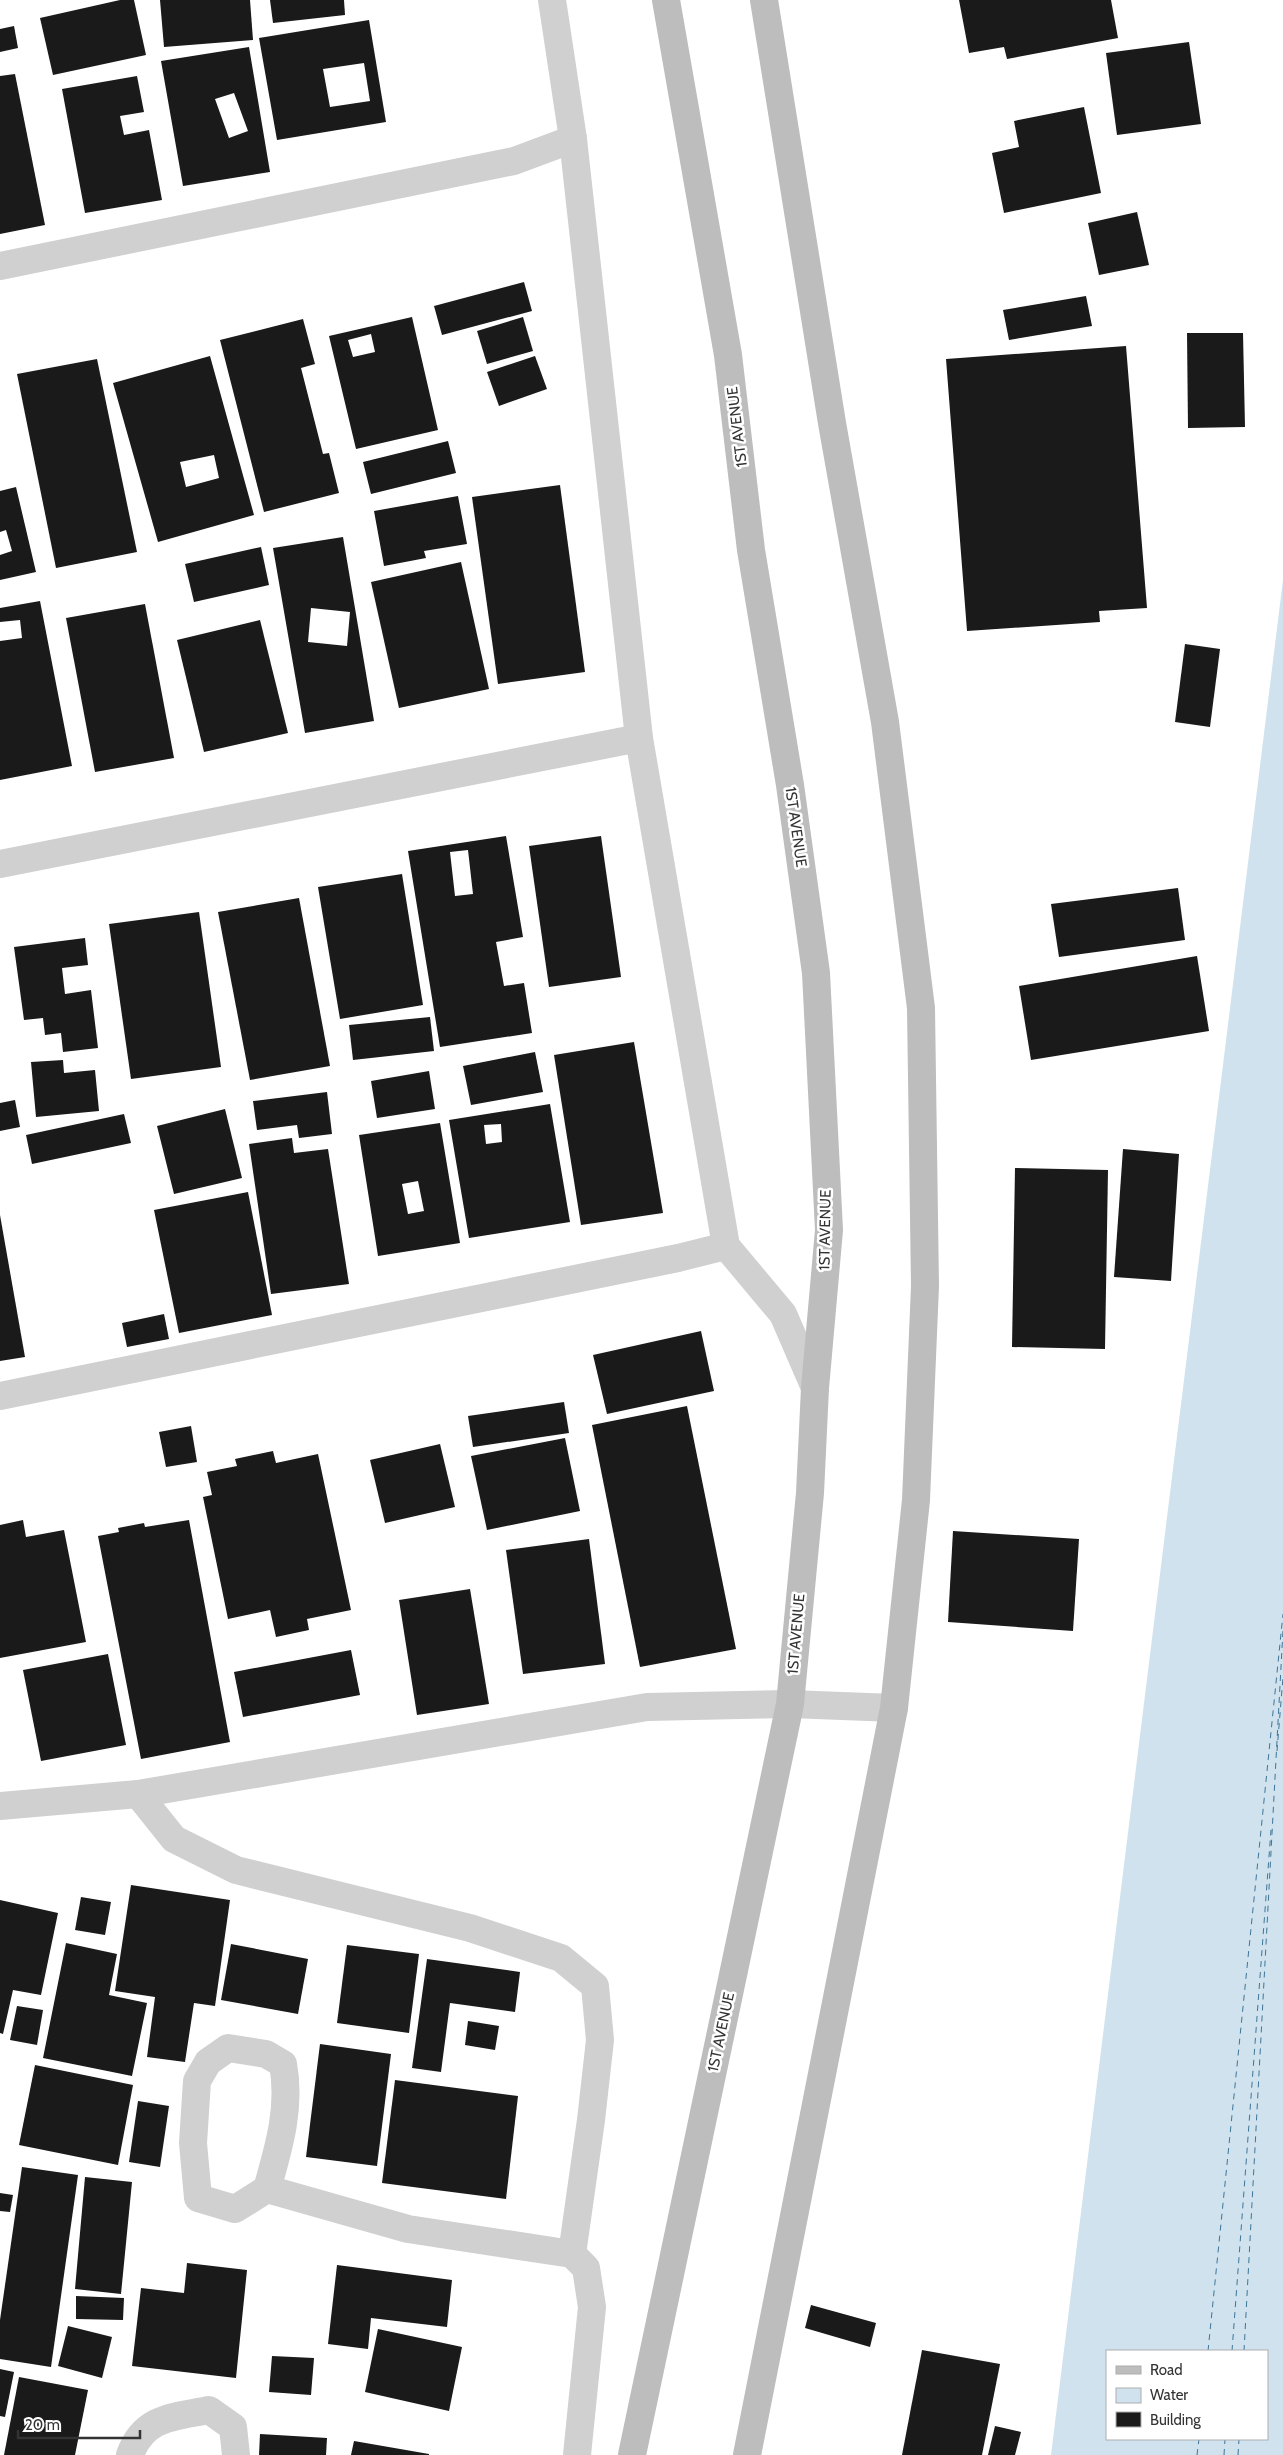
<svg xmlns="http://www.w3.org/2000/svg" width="1283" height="2455" font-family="Cabin,sans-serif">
<rect width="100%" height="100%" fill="#fff"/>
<path fill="#cfe2ee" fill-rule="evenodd" d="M 1283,580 L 1283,2455 L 1051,2455 ZM 1107,2351 L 1267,2351 L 1267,2439 L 1107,2439 Z"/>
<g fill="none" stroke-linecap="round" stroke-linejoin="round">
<g stroke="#3f7597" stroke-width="1" stroke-dasharray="6 5" stroke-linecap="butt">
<path d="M 1277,1751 L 1283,1677"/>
<path d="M 1208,2351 L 1283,1614"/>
<path d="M 1232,2351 L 1271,1830"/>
<path d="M 1244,2351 L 1283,1630"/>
<path d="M 1197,2455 L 1199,2439"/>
<path d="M 1224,2455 L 1225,2439"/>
<path d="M 1238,2455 L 1239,2439"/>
</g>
</g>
<g fill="#1a1a1a" fill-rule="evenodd">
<path d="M 120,0 L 134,0 L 146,55 L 53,75 L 40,18 Z"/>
<path d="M 160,0 L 250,0 L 253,40 L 164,47 Z"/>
<path d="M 270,0 L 344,0 L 345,15 L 273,23 Z"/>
<path d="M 959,0 L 1111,0 L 1118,38 L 1007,59 L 1004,47 L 969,53 Z"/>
<path d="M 369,20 L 386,122 L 277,140 L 259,38 ZM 364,63 L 370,101 L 330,107 L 323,69 Z"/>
<path d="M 14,26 L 18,48 L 0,52 L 0,29 Z"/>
<path d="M 1189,42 L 1201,124 L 1117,135 L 1106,53 Z"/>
<path d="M 249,47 L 270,172 L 183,186 L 161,61 ZM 234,93 L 248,131 L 229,138 L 215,99 Z"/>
<path d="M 15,74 L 45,225 L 0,234 L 0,76 Z"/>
<path d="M 137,76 L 144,112 L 120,116 L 124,135 L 149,130 L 162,200 L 85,213 L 62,89 Z"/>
<path d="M 1084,107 L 1101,193 L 1004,213 L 992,153 L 1019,147 L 1014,121 Z"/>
<path d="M 1137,212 L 1149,265 L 1099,275 L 1088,223 Z"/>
<path d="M 524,282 L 532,311 L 442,335 L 434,306 Z"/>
<path d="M 1086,296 L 1092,326 L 1009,340 L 1003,310 Z"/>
<path d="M 412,317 L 438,430 L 356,449 L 329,336 ZM 371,334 L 375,352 L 353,357 L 348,340 Z"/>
<path d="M 523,317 L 533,351 L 487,364 L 477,331 Z"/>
<path d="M 303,319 L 315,364 L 301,368 L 323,454 L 329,453 L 339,493 L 264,512 L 220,340 Z"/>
<path d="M 1187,333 L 1243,333 L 1245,427 L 1188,428 Z"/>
<path d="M 1126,346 L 1147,608 L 1099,611 L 1100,622 L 967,631 L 946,359 Z"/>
<path d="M 210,356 L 254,515 L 158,542 L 113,383 ZM 214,455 L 219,478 L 186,487 L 180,462 Z"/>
<path d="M 535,356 L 547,389 L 499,406 L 487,372 Z"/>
<path d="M 97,359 L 137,552 L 56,568 L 17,374 Z"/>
<path d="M 448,441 L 456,473 L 371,494 L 363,462 Z"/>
<path d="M 560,485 L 585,672 L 498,684 L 472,497 Z"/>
<path d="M 16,487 L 36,572 L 0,580 L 0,555 L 12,551 L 6,530 L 0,532 L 0,491 Z"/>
<path d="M 458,496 L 467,544 L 424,551 L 426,558 L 384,566 L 374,511 Z"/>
<path d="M 343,537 L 374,721 L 305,733 L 273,548 ZM 311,608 L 350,612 L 347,646 L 308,642 Z"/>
<path d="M 261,547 L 269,585 L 194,602 L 185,564 Z"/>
<path d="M 461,562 L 489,689 L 399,708 L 371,582 Z"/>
<path d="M 40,601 L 72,766 L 0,780 L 0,641 L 22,638 L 20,620 L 0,622 L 0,608 Z"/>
<path d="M 145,604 L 174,758 L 95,772 L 66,618 Z"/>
<path d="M 260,620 L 288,733 L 204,752 L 177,640 Z"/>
<path d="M 1185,644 L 1220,649 L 1210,727 L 1175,722 Z"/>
<path d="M 506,836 L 523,937 L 496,942 L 504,986 L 524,983 L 532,1033 L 440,1047 L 408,851 ZM 468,850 L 473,894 L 455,896 L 450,852 Z"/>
<path d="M 601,836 L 621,977 L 549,987 L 529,846 Z"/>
<path d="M 402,874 L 423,1005 L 340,1019 L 318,887 Z"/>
<path d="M 1178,888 L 1185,940 L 1059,957 L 1051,904 Z"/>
<path d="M 299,898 L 330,1066 L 250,1080 L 218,912 Z"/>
<path d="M 199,912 L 221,1067 L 131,1079 L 109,924 Z"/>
<path d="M 85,938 L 88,965 L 62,968 L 65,994 L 91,990 L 98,1048 L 63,1052 L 61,1033 L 45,1035 L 43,1018 L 24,1020 L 14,947 Z"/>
<path d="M 1197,956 L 1209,1031 L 1031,1060 L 1019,986 Z"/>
<path d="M 430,1017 L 434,1051 L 353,1060 L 349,1025 Z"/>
<path d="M 634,1042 L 663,1213 L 581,1225 L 554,1055 Z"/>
<path d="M 535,1052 L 543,1092 L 471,1105 L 463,1066 Z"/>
<path d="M 63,1060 L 64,1073 L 95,1070 L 99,1111 L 36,1117 L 31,1062 Z"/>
<path d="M 429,1071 L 435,1109 L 377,1118 L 371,1081 Z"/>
<path d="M 327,1092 L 332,1134 L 299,1138 L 297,1125 L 257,1130 L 253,1101 Z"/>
<path d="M 15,1100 L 20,1127 L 0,1131 L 0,1103 Z"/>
<path d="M 550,1104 L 570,1222 L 469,1238 L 449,1120 ZM 501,1124 L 502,1142 L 486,1144 L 484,1125 Z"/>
<path d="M 225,1109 L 242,1178 L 174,1194 L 157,1126 Z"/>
<path d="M 124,1114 L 131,1143 L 32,1164 L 26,1135 Z"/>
<path d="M 440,1123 L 460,1243 L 378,1256 L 359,1135 ZM 418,1181 L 424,1211 L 408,1214 L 402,1184 Z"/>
<path d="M 292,1138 L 294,1153 L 328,1149 L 349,1284 L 271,1294 L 249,1144 Z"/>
<path d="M 1123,1149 L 1179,1154 L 1171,1281 L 1114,1277 Z"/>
<path d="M 1015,1168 L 1108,1170 L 1105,1349 L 1012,1347 Z"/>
<path d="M 248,1192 L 272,1315 L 179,1333 L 154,1210 Z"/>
<path d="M 0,1215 L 25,1357 L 0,1361 Z"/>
<path d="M 164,1314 L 169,1339 L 127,1347 L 122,1323 Z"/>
<path d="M 701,1331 L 714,1391 L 607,1414 L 593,1355 Z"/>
<path d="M 564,1402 L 569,1433 L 473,1447 L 468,1416 Z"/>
<path d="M 687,1406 L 736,1649 L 640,1667 L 592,1425 Z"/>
<path d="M 191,1426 L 197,1462 L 166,1467 L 159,1432 Z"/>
<path d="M 565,1438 L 580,1511 L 487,1530 L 471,1456 Z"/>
<path d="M 440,1444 L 455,1507 L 385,1523 L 370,1460 Z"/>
<path d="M 273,1451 L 276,1463 L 318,1454 L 351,1610 L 307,1619 L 309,1630 L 276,1637 L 270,1610 L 228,1619 L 203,1497 L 212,1495 L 207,1472 L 237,1466 L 235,1459 Z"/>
<path d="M 23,1520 L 26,1537 L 64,1530 L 86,1642 L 0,1658 L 0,1525 Z"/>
<path d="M 189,1520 L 230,1742 L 141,1759 L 98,1536 L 119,1532 L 118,1528 L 144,1523 L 145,1527 Z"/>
<path d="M 953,1531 L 1079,1539 L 1073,1631 L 948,1622 Z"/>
<path d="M 589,1539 L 605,1664 L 523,1674 L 506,1550 Z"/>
<path d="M 470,1589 L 489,1704 L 417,1715 L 399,1600 Z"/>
<path d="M 351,1650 L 360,1695 L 243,1717 L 234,1672 Z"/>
<path d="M 108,1654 L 126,1745 L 41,1761 L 23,1670 Z"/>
<path d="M 131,1885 L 230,1900 L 215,2006 L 194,2003 L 185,2062 L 147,2057 L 155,1997 L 115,1991 Z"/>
<path d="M 81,1897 L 111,1902 L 105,1935 L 75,1930 Z"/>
<path d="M 0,1900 L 58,1913 L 41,1995 L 13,1990 L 3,2034 L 0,2033 Z"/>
<path d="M 66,1943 L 117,1954 L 109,1995 L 147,2003 L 132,2076 L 43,2058 Z"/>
<path d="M 231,1944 L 308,1959 L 298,2014 L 221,2000 Z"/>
<path d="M 347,1945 L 419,1954 L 409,2033 L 337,2023 Z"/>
<path d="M 427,1959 L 520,1972 L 515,2012 L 450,2003 L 441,2072 L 412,2068 Z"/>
<path d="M 17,2006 L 43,2010 L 37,2045 L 10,2040 Z"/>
<path d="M 468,2021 L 499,2026 L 495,2050 L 465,2045 Z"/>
<path d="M 320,2044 L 391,2054 L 377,2166 L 306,2157 Z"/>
<path d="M 35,2065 L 133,2085 L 118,2165 L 19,2145 Z"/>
<path d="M 395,2080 L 518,2096 L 506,2199 L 382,2183 Z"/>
<path d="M 138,2101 L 169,2106 L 160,2167 L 129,2162 Z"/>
<path d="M 22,2167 L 78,2175 L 51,2367 L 0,2359 L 0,2320 Z"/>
<path d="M 85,2177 L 132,2182 L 121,2294 L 75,2289 Z"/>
<path d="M 0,2193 L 13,2195 L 10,2212 L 0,2211 Z"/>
<path d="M 187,2263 L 247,2270 L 236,2378 L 132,2366 L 141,2288 L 184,2293 Z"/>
<path d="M 337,2265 L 452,2280 L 447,2327 L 371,2318 L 368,2349 L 328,2344 Z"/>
<path d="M 76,2296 L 124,2298 L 123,2320 L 76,2319 Z"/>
<path d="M 811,2305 L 876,2323 L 870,2347 L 805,2328 Z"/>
<path d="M 68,2326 L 112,2337 L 102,2378 L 58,2366 Z"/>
<path d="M 378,2329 L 462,2347 L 449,2411 L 365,2392 Z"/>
<path d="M 922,2350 L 1000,2364 L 982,2455 L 902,2455 Z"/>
<path d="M 272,2356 L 314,2358 L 311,2395 L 269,2392 Z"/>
<path d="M 0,2369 L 14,2372 L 5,2417 L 0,2416 Z"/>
<path d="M 19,2377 L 88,2390 L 75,2455 L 4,2455 Z"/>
<path d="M 995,2426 L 1021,2432 L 1015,2455 L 988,2455 Z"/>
<path d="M 260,2434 L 327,2438 L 326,2455 L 259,2455 Z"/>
<path d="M 354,2441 L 429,2454 L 429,2455 L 351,2455 Z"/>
</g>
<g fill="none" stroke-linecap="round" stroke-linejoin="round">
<g stroke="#d0d0d0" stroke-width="28">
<path d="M 552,0 L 573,139 L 639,738 L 726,1246 L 783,1314 L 815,1388"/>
<path d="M 0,266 L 514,161 L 573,139"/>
<path d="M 0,864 L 639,738"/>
<path d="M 0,1396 L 678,1258 L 726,1246"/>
<path d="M 138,1794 L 174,1839 L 236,1870 L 470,1928 L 561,1958 L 595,1986 L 600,2040 L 591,2120 L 572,2254"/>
<path d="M 0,1806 L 138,1794 L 647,1707 L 790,1704 L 894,1708"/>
<path d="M 267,2189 C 279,2147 291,2107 283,2064 L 266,2054 L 228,2048 L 208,2062 L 197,2081 L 193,2143 L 198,2198 L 235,2209 L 267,2189 L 408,2229 L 572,2254 L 586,2268 L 592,2307 L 577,2455"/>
<path d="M 130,2455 C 144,2416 175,2417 209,2410 L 233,2427 L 236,2455"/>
</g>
<g stroke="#bdbdbd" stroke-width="28">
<path d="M 632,2455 L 790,1704 L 810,1493 L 815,1388 L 829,1230 L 816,973 L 790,785 L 751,550 L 728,355 L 666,0"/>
<path d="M 747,2455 L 894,1708 L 916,1500 L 925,1286 L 921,1008 L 885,722 L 832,423 L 764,0"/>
</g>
</g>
<g text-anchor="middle" stroke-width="5" stroke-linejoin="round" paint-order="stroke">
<g font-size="15" fill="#333" stroke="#fff">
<text transform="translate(737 427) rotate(-97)" y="5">1ST AVENUE</text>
<text transform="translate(796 827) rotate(82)" y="5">1ST AVENUE</text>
<text transform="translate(825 1230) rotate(-89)" y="5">1ST AVENUE</text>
<text transform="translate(796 1634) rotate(-85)" y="5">1ST AVENUE</text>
<text transform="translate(721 2032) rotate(-78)" y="5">1ST AVENUE</text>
</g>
</g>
<rect x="1106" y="2350" width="162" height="90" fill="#ffffff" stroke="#adadad"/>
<rect x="1116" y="2366" width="25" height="8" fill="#bdbdbd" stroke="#adadad"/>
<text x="1150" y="2375" font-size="15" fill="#333333">Road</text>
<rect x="1116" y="2388" width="25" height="15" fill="#cfe2ee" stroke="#adadad"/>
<text x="1150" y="2400" font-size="15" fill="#333333">Water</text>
<rect x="1116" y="2412" width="25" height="15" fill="#1a1a1a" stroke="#adadad"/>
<text x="1150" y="2425" font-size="15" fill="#333333">Building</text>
<path d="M18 2430v8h122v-8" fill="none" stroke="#333333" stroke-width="2.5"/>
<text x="25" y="2430" font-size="15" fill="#333333" stroke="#ffffff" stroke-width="4" paint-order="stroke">20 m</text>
</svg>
